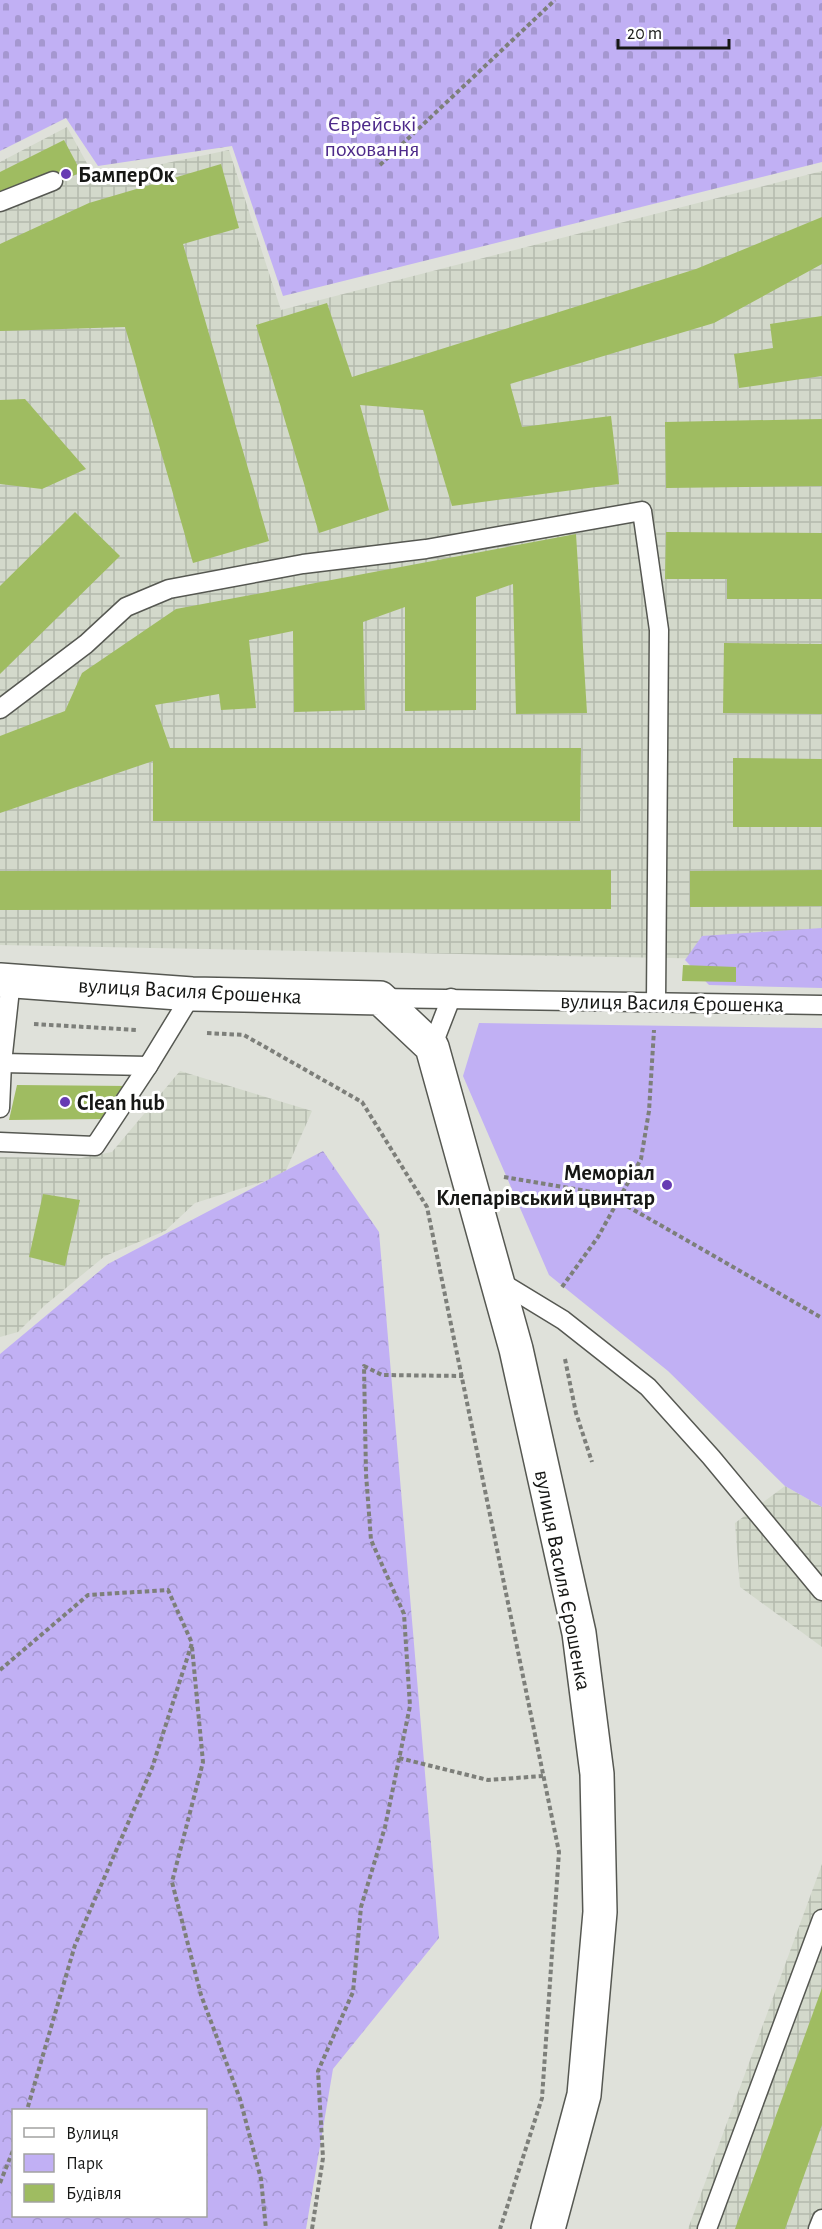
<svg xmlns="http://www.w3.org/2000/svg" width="822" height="2229" font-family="'Alegreya Sans',sans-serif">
<defs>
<pattern id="industrial-grid" width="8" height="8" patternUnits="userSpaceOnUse" patternTransform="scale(1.5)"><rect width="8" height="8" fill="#d3d9cb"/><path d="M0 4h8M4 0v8" fill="none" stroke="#b4baad"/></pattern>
<pattern id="forest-crowns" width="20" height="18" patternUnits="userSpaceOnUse" patternTransform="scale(1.5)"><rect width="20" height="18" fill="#c1b0f4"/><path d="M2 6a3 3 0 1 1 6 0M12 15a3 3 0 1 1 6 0" fill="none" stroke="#a597d0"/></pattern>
<pattern id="cemetery-stones" width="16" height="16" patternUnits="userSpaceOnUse" patternTransform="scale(1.5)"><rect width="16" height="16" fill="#c1b0f4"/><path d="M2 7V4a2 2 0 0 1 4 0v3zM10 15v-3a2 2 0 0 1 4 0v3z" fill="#a597d0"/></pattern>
</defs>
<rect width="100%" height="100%" fill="#dfe1da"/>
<g fill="url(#industrial-grid)">
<path d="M 67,127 L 95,178 L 229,150 L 281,310 L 822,171 L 822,961 L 0,945 L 0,162 Z"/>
<path d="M 180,1071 L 312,1111 L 284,1175 L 195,1203 L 165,1231 L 105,1256 L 44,1306 L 18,1332 L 0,1337 L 0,1157 L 81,1158 L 112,1152 Z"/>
<path d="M 785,1486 L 822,1507 L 822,1647 L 740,1587 L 735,1523 Z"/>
<path d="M 822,1864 L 822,2229 L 688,2229 Z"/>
</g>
<g fill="url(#forest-crowns)" fill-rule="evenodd">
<path d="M 822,928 L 822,988 L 709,985 L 685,960 L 702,936 Z"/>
<path d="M 323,1151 L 379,1232 L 439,1938 L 333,2069 L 306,2229 L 0,2229 L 0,1354 L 108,1264 ZM 14,2110 L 206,2110 L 206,2216 L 14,2216 Z"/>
</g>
<path fill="url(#cemetery-stones)" d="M 0,0 L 822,0 L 822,162 L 283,296 L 232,146 L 98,166 L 66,118 L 0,151 Z"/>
<path fill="#c1b0f4" d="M 479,1023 L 822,1028 L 822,1507 L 785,1486 L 668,1371 L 549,1275 L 463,1076 Z"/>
<g fill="#9fbc61">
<path d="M 64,140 L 81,172 L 0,212 L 0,172 Z"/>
<path d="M 221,164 L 239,228 L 183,244 L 269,541 L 193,563 L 125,327 L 0,331 L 0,244 L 89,203 Z"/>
<path d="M 822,217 L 822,264 L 714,323 L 510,384 L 522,427 L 611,416 L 619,484 L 452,506 L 423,410 L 360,405 L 389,510 L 319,533 L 256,325 L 327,303 L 352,377 L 696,269 Z"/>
<path d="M 822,316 L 822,376 L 739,388 L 734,354 L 773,348 L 770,324 Z"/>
<path d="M 25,399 L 86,469 L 42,489 L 0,484 L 0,400 Z"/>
<path d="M 822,419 L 822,486 L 666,488 L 665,422 Z"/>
<path d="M 75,512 L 120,556 L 0,674 L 0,586 Z"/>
<path d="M 666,532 L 822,533 L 822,599 L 727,599 L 727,579 L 665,579 Z"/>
<path d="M 576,534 L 587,713 L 516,714 L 513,584 L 476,597 L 476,710 L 405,711 L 405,607 L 363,622 L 365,710 L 294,712 L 293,631 L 249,640 L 256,708 L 221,710 L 219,694 L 155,705 L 170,748 L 581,748 L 580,821 L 153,821 L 153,761 L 0,813 L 0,736 L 65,711 L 82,673 L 176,609 Z"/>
<path d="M 724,643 L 822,644 L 822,714 L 723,713 Z"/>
<path d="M 733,758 L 822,759 L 822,827 L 733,827 Z"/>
<path d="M 611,870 L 611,909 L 0,910 L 0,871 Z"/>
<path d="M 822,870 L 822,906 L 690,907 L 690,871 Z"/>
<path d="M 683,965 L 736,967 L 736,982 L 682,981 Z"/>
<path d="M 17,1085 L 129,1086 L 104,1119 L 9,1120 Z"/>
<path d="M 43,1194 L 80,1200 L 65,1266 L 29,1257 Z"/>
<path d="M 822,1988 L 822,2125 L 785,2229 L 735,2229 Z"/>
</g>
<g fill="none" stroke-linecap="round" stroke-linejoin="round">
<g stroke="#565852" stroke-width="21">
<g id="service">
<path d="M 0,202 L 53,181"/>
<path d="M 0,709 L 86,644 L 126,607 L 169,589 L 303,564 L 426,549 L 642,511 L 659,630 L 656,1002"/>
<path d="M 11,980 L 2,1063 L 148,1066 L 192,994"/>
<path d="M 380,998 L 822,1005"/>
<path d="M 432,1047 L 451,998"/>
<path d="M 0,1108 L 2,1063"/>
<path d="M 0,1142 L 95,1146 L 148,1066"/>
<path d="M 499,1281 L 563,1320 L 648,1387 L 711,1457 L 822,1591"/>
<path d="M 707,2229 L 822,1919"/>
<path d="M 818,2229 L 822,2219"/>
</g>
</g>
<g stroke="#565852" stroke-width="36">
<path id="secondary" d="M 0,980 L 192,994 L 380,998 L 432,1047 L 516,1349 L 579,1633 L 597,1774 L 600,1912 L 584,2095 L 548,2229"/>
</g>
<g stroke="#7d7f7a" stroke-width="4" stroke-dasharray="4.5 3" stroke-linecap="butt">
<path d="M 380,165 L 555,0"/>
<path d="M 34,1024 L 137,1030"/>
<path d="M 207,1033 L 244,1035 L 362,1102 L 427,1207 L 559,1852 L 542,2098 L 500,2229"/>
<path d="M 504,1177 L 598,1193 L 620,1202 L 822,1318"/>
<path d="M 562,1287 L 598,1237 L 641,1159 L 649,1111 L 654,1030"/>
<path d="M 565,1359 L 576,1413 L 592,1462"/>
<path d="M 192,1647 L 203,1762 L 172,1882 L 201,1995 L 240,2099 L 261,2179 L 266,2229"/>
<path d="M 0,1670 L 88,1595 L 168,1590 L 192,1643 L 152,1768 L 75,1945 L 27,2110"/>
<path d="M 399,1758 L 488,1780 L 543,1776"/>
<path d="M 0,2183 L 14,2148"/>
<path d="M 312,2229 L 323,2158 L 318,2071 L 353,1992 L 361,1907 L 385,1827 L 410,1706 L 404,1614 L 371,1540 L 366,1474 L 364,1366 L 382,1375 L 463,1376"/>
</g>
<use href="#service" stroke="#fff" stroke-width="18"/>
<use href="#secondary" stroke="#fff" stroke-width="33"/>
</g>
<g fill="#673bb3" stroke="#fff" stroke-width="2">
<circle cx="66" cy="174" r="6"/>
<circle cx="65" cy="1102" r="6"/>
<circle cx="667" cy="1185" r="6"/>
</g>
<g text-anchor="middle" stroke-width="6" stroke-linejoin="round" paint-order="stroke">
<g font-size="22" fill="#4d298a" stroke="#fff">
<text x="372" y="131">Єврейські<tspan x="372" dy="25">поховання</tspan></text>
</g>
<g font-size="22" font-weight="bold" fill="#161715" stroke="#fff" text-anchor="start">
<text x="78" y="182">БамперОк</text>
<text x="77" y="1110">Clean hub</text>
<text x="655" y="1180" text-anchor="end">Меморіал<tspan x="655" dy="25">Клепарівський цвинтар</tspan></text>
</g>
<g font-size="22" fill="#161715" stroke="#fff">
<text transform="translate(190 990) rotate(3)" y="8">вулиця Василя Єрошенка</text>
<text transform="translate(672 1002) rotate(1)" y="8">вулиця Василя Єрошенка</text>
<text transform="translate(564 1580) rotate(79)" y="8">вулиця Василя Єрошенка</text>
</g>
</g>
<rect x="12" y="2109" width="195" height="108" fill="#ffffff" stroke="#a2a2a1" stroke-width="1.5"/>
<rect x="24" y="2128" width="30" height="9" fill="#ffffff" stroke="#a2a2a1" stroke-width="1.5"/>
<text x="66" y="2139" font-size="18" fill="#161715">Вулиця</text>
<rect x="24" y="2154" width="30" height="18" fill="#c1b0f4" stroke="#a2a2a1" stroke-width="1.5"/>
<text x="66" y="2169" font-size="18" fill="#161715">Парк</text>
<rect x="24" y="2184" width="30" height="18" fill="#9fbc61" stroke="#a2a2a1" stroke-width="1.5"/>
<text x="66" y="2199" font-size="18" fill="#161715">Будівля</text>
<path d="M618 39v9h111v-9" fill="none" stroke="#161715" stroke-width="3"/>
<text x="627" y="39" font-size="18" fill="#161715" stroke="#ffffff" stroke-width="4.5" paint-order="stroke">20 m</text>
</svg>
